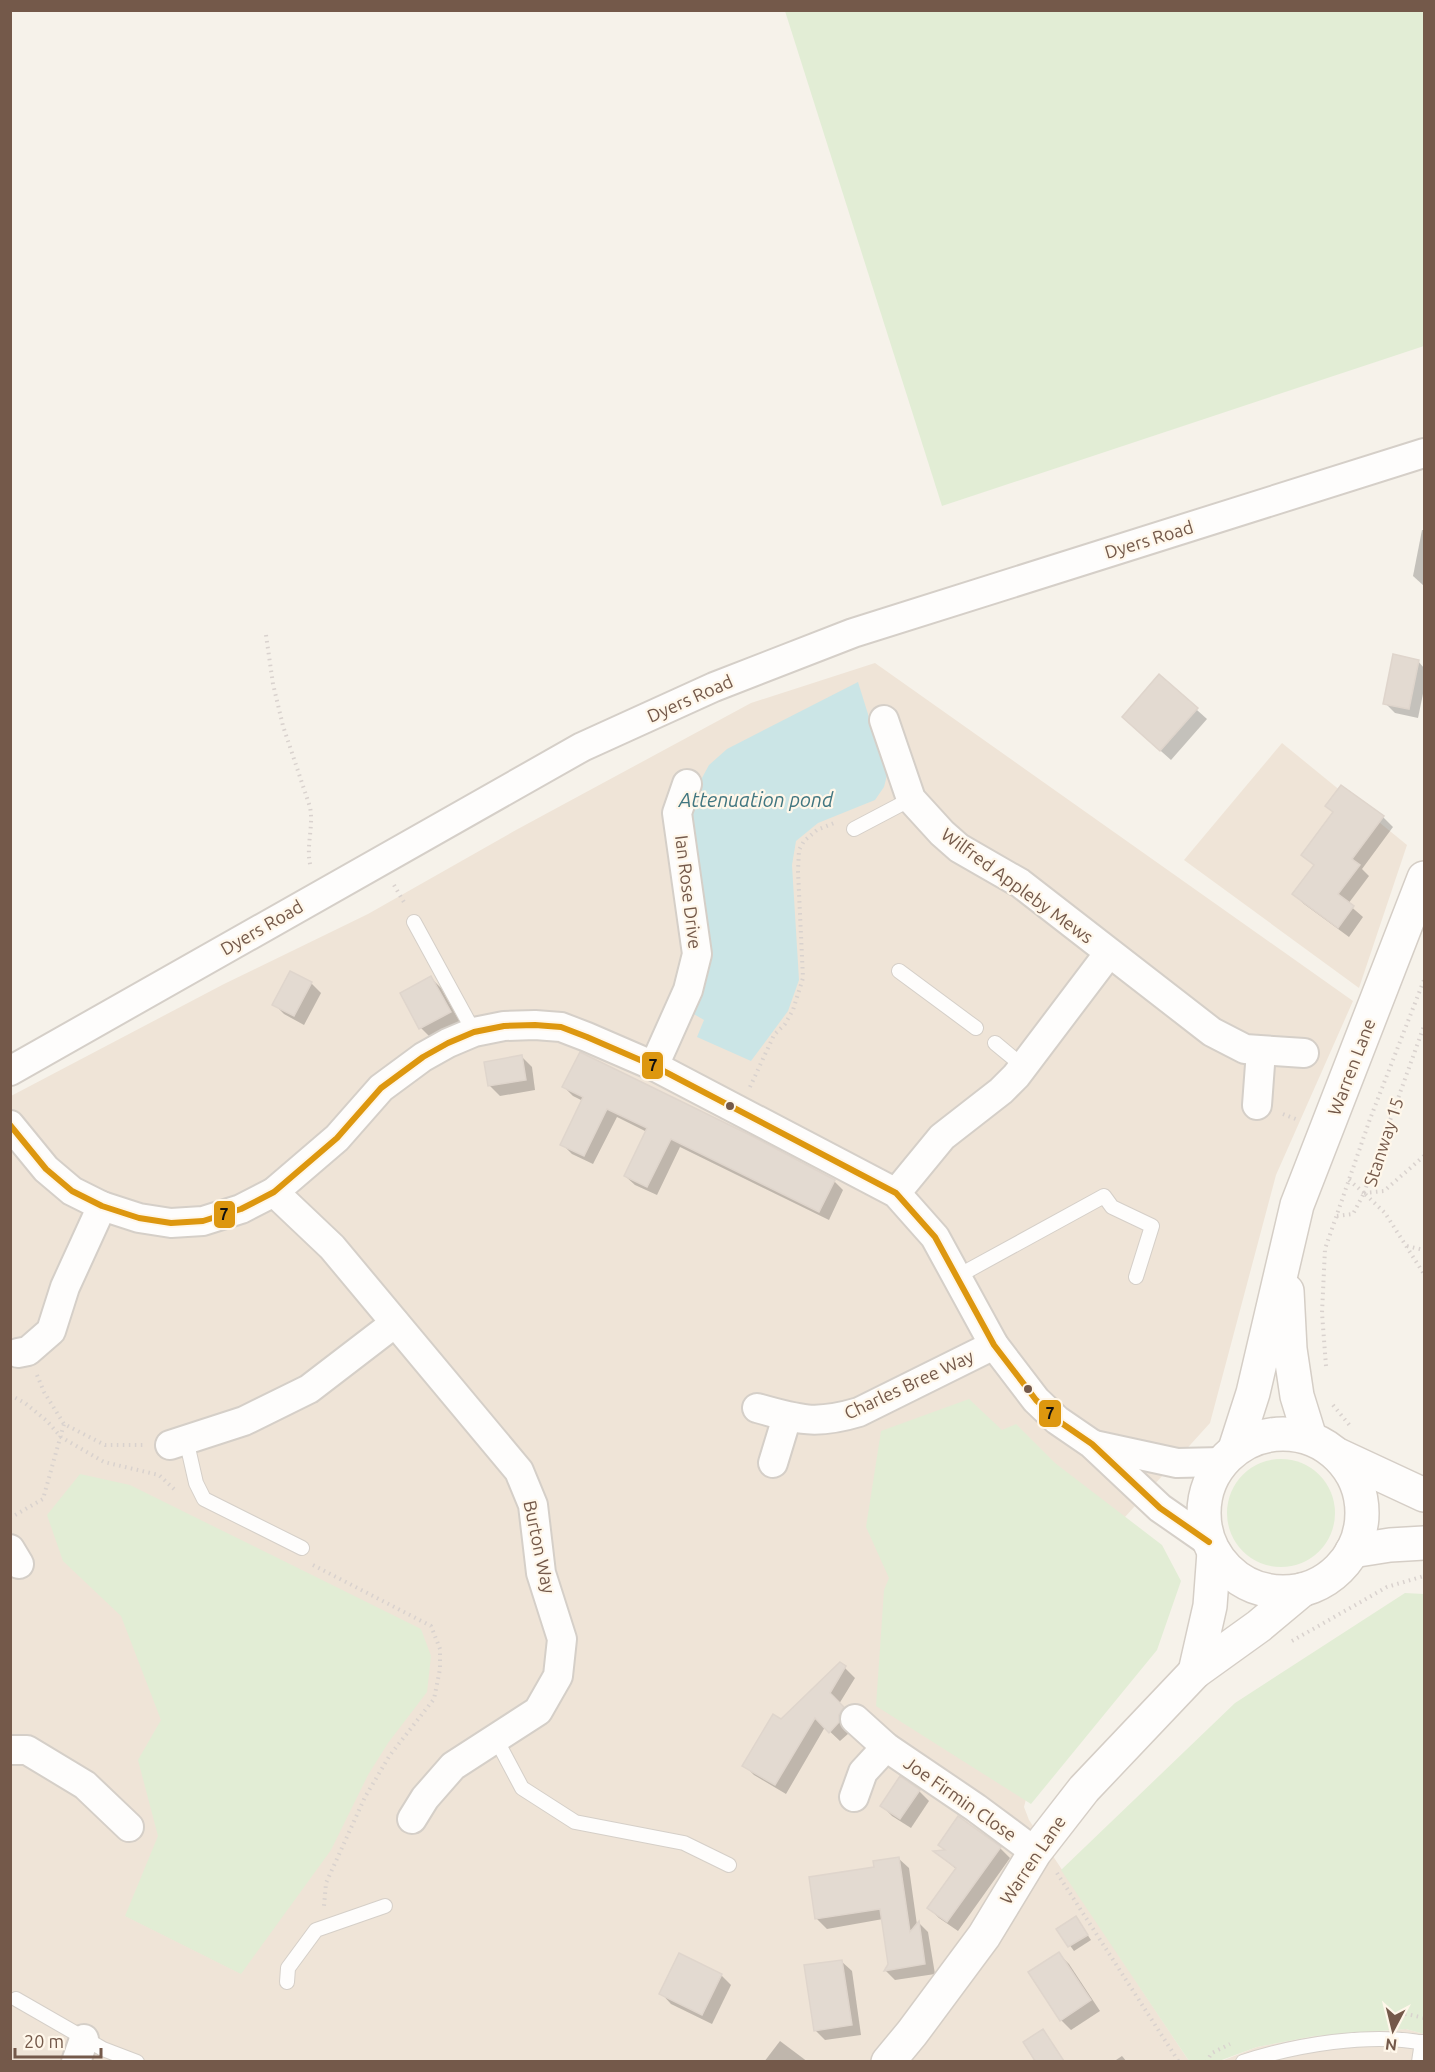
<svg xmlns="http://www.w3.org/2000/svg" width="1435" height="2072" font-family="Ubuntu,sans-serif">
<rect width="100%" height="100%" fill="#f6f2ea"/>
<g fill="#efe4d7">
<path d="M 875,663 L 1353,1001 L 1276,1175 L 1210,1423 L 1087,1559 L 1024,1807 L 1029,1820 L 1189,2061 L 11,2062 L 11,1096 L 224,984 L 368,914 L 516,830 L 751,703 Z"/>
<path d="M 1282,743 L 1407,845 L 1359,988 L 1184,860 Z"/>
<path d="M 1406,2029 L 1424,2034 L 1424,2061 L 1219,2062 L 1257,2047 L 1315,2036 Z"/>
</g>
<g fill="#e2edd5">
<path d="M 785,11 L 1424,11 L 1424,346 L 942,506 Z"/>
<path d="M 969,1399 L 1002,1430 L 1016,1424 L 1055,1463 L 1162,1545 L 1181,1581 L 1157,1650 L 1031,1804 L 876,1706 L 884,1590 L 889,1578 L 866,1527 L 881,1431 Z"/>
<circle cx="1281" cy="1513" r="54"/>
<path d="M 80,1474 L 130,1485 L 421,1629 L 431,1656 L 427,1692 L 388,1743 L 368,1775 L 331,1850 L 241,1974 L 125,1916 L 158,1836 L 138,1760 L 161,1720 L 121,1616 L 63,1561 L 47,1515 Z"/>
<path d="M 1405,1593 L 1424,1594 L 1424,2034 L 1406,2029 L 1315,2036 L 1257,2047 L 1219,2061 L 1189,2061 L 1061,1870 L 1235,1703 Z"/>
</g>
<path fill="#cbe5e6" d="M 858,682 L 887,775 L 884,787 L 875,800 L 818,823 L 796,841 L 792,865 L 799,980 L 788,1011 L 751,1061 L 697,1037 L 704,1020 L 692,1013 L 689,825 L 696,789 L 709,765 L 727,749 Z"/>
<g fill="#0003">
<path d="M 1422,530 L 1424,530 L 1424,586 L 1413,576 Z"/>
<path d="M 1418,661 L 1424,668 L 1424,689 L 1418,718 L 1395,713 L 1385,703 Z"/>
<path d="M 1159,676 L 1207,719 L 1171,760 L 1134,727 Z"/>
<path d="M 1383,817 L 1393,827 L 1362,869 L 1369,876 L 1348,904 L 1363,917 L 1349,937 L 1304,904 L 1294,894 L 1315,866 L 1303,855 Z"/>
<path d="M 431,978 L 441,988 L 460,1022 L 431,1038 L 421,1028 L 402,994 Z"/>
<path d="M 311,983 L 321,993 L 304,1025 L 284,1014 L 274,1004 Z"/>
<path d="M 522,1057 L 532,1067 L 535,1090 L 500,1096 L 490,1086 Z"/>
<path d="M 564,1087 L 834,1181 L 843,1190 L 829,1220 L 680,1147 L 657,1195 L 635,1185 L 625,1176 L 647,1132 L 617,1117 L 593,1164 L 572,1154 L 562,1144 L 583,1101 L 573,1096 Z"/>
<path d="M 845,1668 L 855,1678 L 839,1704 L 853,1718 L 849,1726 L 849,1733 L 840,1741 L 825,1727 L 786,1794 L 754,1775 L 744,1765 L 782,1721 Z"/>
<path d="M 900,1778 L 919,1791 L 929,1801 L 911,1828 L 892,1816 L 882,1806 Z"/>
<path d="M 1000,1848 L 1010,1858 L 958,1931 L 939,1918 L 929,1908 L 956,1869 L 936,1852 Z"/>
<path d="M 898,1858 L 909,1868 L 917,1925 L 919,1923 L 928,1932 L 935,1974 L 895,1980 L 885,1970 L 890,1964 L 883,1919 L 827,1929 L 817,1919 L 875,1868 Z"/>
<path d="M 1076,1918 L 1091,1940 L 1074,1951 L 1058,1929 Z"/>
<path d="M 1059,1954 L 1069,1964 L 1100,2011 L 1071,2030 L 1061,2020 Z"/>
<path d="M 841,1961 L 852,1971 L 861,2035 L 825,2040 L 815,2030 Z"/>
<path d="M 721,1975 L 731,1985 L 712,2024 L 671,2004 L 661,1993 Z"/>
<path d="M 780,2041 L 808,2062 L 764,2062 Z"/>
<path d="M 1122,2056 L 1127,2062 L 1113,2062 Z"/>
</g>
<g fill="#e3dad1" stroke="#dfd5cc" stroke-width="1.5">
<path d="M 1393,654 L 1419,660 L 1409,709 L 1383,704 Z"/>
<path d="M 1159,674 L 1198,708 L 1160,751 L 1122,717 Z"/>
<path d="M 1341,785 L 1384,816 L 1352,859 L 1360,865 L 1338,894 L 1354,906 L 1338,928 L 1292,894 L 1314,865 L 1301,855 L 1333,812 L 1325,806 Z"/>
<path d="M 290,971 L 312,982 L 294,1016 L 272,1005 Z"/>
<path d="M 431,976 L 451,1012 L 419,1029 L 400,993 Z"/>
<path d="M 580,1052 L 752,1136 L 835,1180 L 819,1212 L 671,1139 L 647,1187 L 624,1176 L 647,1128 L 607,1109 L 584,1156 L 560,1145 L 583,1097 L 562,1087 Z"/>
<path d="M 522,1055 L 526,1080 L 488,1086 L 484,1062 Z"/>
<path d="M 840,1662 L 846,1666 L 830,1693 L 844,1707 L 839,1715 L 839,1722 L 829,1733 L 815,1718 L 775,1785 L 742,1766 L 773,1714 L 781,1719 Z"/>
<path d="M 900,1776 L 920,1790 L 900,1819 L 880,1806 Z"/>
<path d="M 958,1816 L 1001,1847 L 947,1922 L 927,1908 L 956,1868 L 933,1851 L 945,1850 L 938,1845 Z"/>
<path d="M 899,1857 L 910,1932 L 919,1921 L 925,1964 L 884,1971 L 888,1964 L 880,1909 L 815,1919 L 809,1877 L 874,1867 L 873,1861 Z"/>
<path d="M 1076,1916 L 1088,1935 L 1068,1947 L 1056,1929 Z"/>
<path d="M 1059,1952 L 1091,2000 L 1060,2021 L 1028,1972 Z"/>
<path d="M 679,1953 L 722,1974 L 702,2015 L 659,1994 Z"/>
<path d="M 842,1960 L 852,2025 L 814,2031 L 804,1965 Z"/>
<path d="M 1043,2029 L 1064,2061 L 1035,2061 L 1023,2042 Z"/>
</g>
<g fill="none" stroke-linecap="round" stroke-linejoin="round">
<g stroke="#d5cfc8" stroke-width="16">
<g id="lane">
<path d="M 854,829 L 911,799"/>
<path d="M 414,922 L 474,1032"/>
<path d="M 899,971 L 976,1028"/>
<path d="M 995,1043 L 1024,1067"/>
<path d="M 958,1276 L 1104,1196 L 1112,1207 L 1152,1226 L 1136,1277"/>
<path d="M 186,1439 L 196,1483 L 204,1499 L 302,1548"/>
<path d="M 496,1739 L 522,1788 L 575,1822 L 684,1843 L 729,1865"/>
<path d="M 287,1982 L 288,1968 L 316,1930 L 385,1906"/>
<path d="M 16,1999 L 103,2049 L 137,2062"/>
<path d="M 1243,2062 C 1295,2045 1370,2032 1424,2043"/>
<path d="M 1419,2062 L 1422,2042"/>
</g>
</g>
<g stroke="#d5cfc8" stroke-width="32">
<g id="street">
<path d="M 884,720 L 911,799 L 942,833 L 959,848 L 1020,883 L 1212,1032 L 1245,1049 L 1304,1053"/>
<path d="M 654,1066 L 688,990 L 697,954 L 677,813 L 687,784"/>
<path d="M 10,1071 L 582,747 L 714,687 L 853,633 L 1424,453"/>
<path d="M 1257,1105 L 1261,1051"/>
<path d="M 10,1125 L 46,1169 L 72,1191 L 102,1206 L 139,1218 L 171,1223 L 203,1221 L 241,1209 L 274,1192 L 337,1138 L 381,1088 L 423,1057 L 448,1043 L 474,1032 L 504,1026 L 535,1025 L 561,1027 L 587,1037 L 654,1066 L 896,1193 L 935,1237 L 994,1345 L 1036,1400 L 1057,1420 L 1092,1444 L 1160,1508 L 1209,1542"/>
<path d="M 274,1192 L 332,1247 L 519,1471 L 533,1505 L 541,1573 L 562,1639 L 558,1676 L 538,1711 L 453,1766 L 425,1798 L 412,1819"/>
<path d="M 896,1193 L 942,1137 L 1001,1091 L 1016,1076 L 1109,953"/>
<path d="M 18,1353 L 28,1351 L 51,1331 L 65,1287 L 102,1206"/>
<path d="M 757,1408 C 799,1420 816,1425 859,1412 L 994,1345"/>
<path d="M 170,1445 L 244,1421 L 309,1389 L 395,1323"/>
<path d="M 1094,1445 L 1177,1463 L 1222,1462"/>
<path d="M 773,1463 L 787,1417"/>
<path d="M 10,1549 L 19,1564"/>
<path d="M 855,1719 L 886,1747 L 976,1808 L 1035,1852"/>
<path d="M 10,1750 L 27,1750 L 85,1785 L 129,1827"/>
<path d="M 854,1797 L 863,1772 L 886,1747"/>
<path d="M 76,2062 L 84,2039"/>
</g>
</g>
<g stroke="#d5cec6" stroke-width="36">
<g id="secondary">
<path d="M 1287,1291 L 1290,1349 L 1297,1396 L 1310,1438"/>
<circle cx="1283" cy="1513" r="79"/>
<path d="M 1235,1449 L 1253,1393 L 1297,1205 L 1424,878"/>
<path d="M 1338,1455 L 1424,1495"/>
<path d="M 1352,1551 L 1390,1545 L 1424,1543"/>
<path d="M 1195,1672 L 1210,1606 L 1214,1552"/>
<path d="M 888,2062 L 912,2033 L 984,1936 L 1035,1852 L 1084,1789 L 1195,1672 L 1259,1626 L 1302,1590"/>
</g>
</g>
<g stroke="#d9d2ce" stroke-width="4" stroke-dasharray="1.5 4.5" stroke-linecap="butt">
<path d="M 266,635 L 273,684 L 283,726 L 310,807 C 314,828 305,847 311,868"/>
<path d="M 394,885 L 405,904"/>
<path d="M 750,1087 L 774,1035 L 785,1024 L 793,1010 L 803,978 L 798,871 L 799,850 L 804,841 L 817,830 L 834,823"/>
<path d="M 1283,1114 L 1298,1120"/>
<path d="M 1349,1180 L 1364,1193"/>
<path d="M 1364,1193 L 1424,1026"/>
<path d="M 1364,1193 L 1384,1191 L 1424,1156"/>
<path d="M 1337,1216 L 1353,1214 L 1364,1193 L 1385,1213 L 1424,1274"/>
<path d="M 1407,1246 L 1424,1250"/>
<path d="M 1326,1366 L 1322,1313 L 1325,1249 L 1370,1119 L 1424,980"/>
<path d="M 37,1375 L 44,1392 L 64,1424 L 105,1445 L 143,1445"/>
<path d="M 10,1395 L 25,1403 L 47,1421 L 61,1437 L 104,1462 L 159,1475 L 175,1490"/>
<path d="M 1333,1405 L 1351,1427"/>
<path d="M 10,1518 L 43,1499 L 64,1424"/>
<path d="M 313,1565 L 431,1626 L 440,1649 L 440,1669 L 434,1699 L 390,1755 L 365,1797 L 326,1883 L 324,1906"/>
<path d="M 1292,1641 L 1387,1587 L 1424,1576"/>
<path d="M 1057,1873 L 1179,2062"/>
<path d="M 1387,2016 L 1407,2014 L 1424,2018"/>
<path d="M 1206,2062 L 1212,2053 L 1230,2044"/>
</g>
<use href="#lane" stroke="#fefdfc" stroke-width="14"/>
<use href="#street" stroke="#fefdfc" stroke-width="28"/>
<use href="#secondary" stroke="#fefdfc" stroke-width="33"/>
<g stroke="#fff7ea" stroke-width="10">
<path id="bus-1" d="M 10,1125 L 46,1169 L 72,1191 L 102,1206 L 139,1218 L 171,1223 L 203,1221 L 241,1209 L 274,1192 L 337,1138 L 381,1088 L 423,1057 L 448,1043 L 474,1032 L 504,1026 L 535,1025 L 561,1027 L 587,1037 L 654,1066 L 896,1193 L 935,1237 L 994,1345 L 1036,1400 L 1057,1420 L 1092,1444 L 1160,1508 L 1209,1542"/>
</g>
<use href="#bus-1" stroke="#dd970f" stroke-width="6"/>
</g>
<g fill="#74594a" stroke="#fff7ea" stroke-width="2">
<circle cx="730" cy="1106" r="5"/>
<circle cx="1028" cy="1389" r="5"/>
</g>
<g text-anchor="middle" stroke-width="4.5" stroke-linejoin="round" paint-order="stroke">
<g font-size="18" fill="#74594a" stroke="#fff7ea">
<text transform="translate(1149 540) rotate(-17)" y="6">Dyers Road</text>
<text transform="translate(690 699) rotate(-24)" y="6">Dyers Road</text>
<text transform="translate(1017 886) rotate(36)" y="6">Wilfred Appleby Mews</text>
<text transform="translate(688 892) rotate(83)" y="6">Ian Rose Drive</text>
<text transform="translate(262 928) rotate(-30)" y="6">Dyers Road</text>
<text transform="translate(1352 1067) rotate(-69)" y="6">Warren Lane</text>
<text transform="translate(1384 1142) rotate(-72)" y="6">Stanway 15</text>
<text transform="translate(909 1385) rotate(-25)" y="6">Charles Bree Way</text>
<text transform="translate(539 1547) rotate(78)" y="6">Burton Way</text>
<text transform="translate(960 1799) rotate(35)" y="6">Joe Firmin Close</text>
<text transform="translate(1033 1860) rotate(-56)" y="6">Warren Lane</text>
</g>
<g font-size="20" font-style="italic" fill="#417680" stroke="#fff7ea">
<text x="756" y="807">Attenuation pond</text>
</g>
</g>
<g stroke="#fff7ea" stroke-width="2">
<rect x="641" y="1051" width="23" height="29" rx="6" fill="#dd970f"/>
<rect x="213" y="1200" width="23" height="29" rx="6" fill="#dd970f"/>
<rect x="1038" y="1399" width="24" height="29" rx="6" fill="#dd970f"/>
</g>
<g font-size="16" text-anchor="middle" font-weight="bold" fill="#111">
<text x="653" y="1071">7</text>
<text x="224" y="1220">7</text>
<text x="1050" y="1419">7</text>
</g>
<rect width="1435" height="2072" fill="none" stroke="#74594a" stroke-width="24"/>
<g transform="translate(1393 2030) rotate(187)" stroke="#fff7ea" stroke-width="4.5" paint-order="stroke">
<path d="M0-4.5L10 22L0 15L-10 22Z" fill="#74594a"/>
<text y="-9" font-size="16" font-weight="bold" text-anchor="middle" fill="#74594a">N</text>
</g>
<path d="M15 2048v9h86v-9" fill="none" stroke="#74594a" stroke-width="3"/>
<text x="24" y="2048" font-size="18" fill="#74594a" stroke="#fff7ea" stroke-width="4.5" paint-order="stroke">20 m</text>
</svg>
